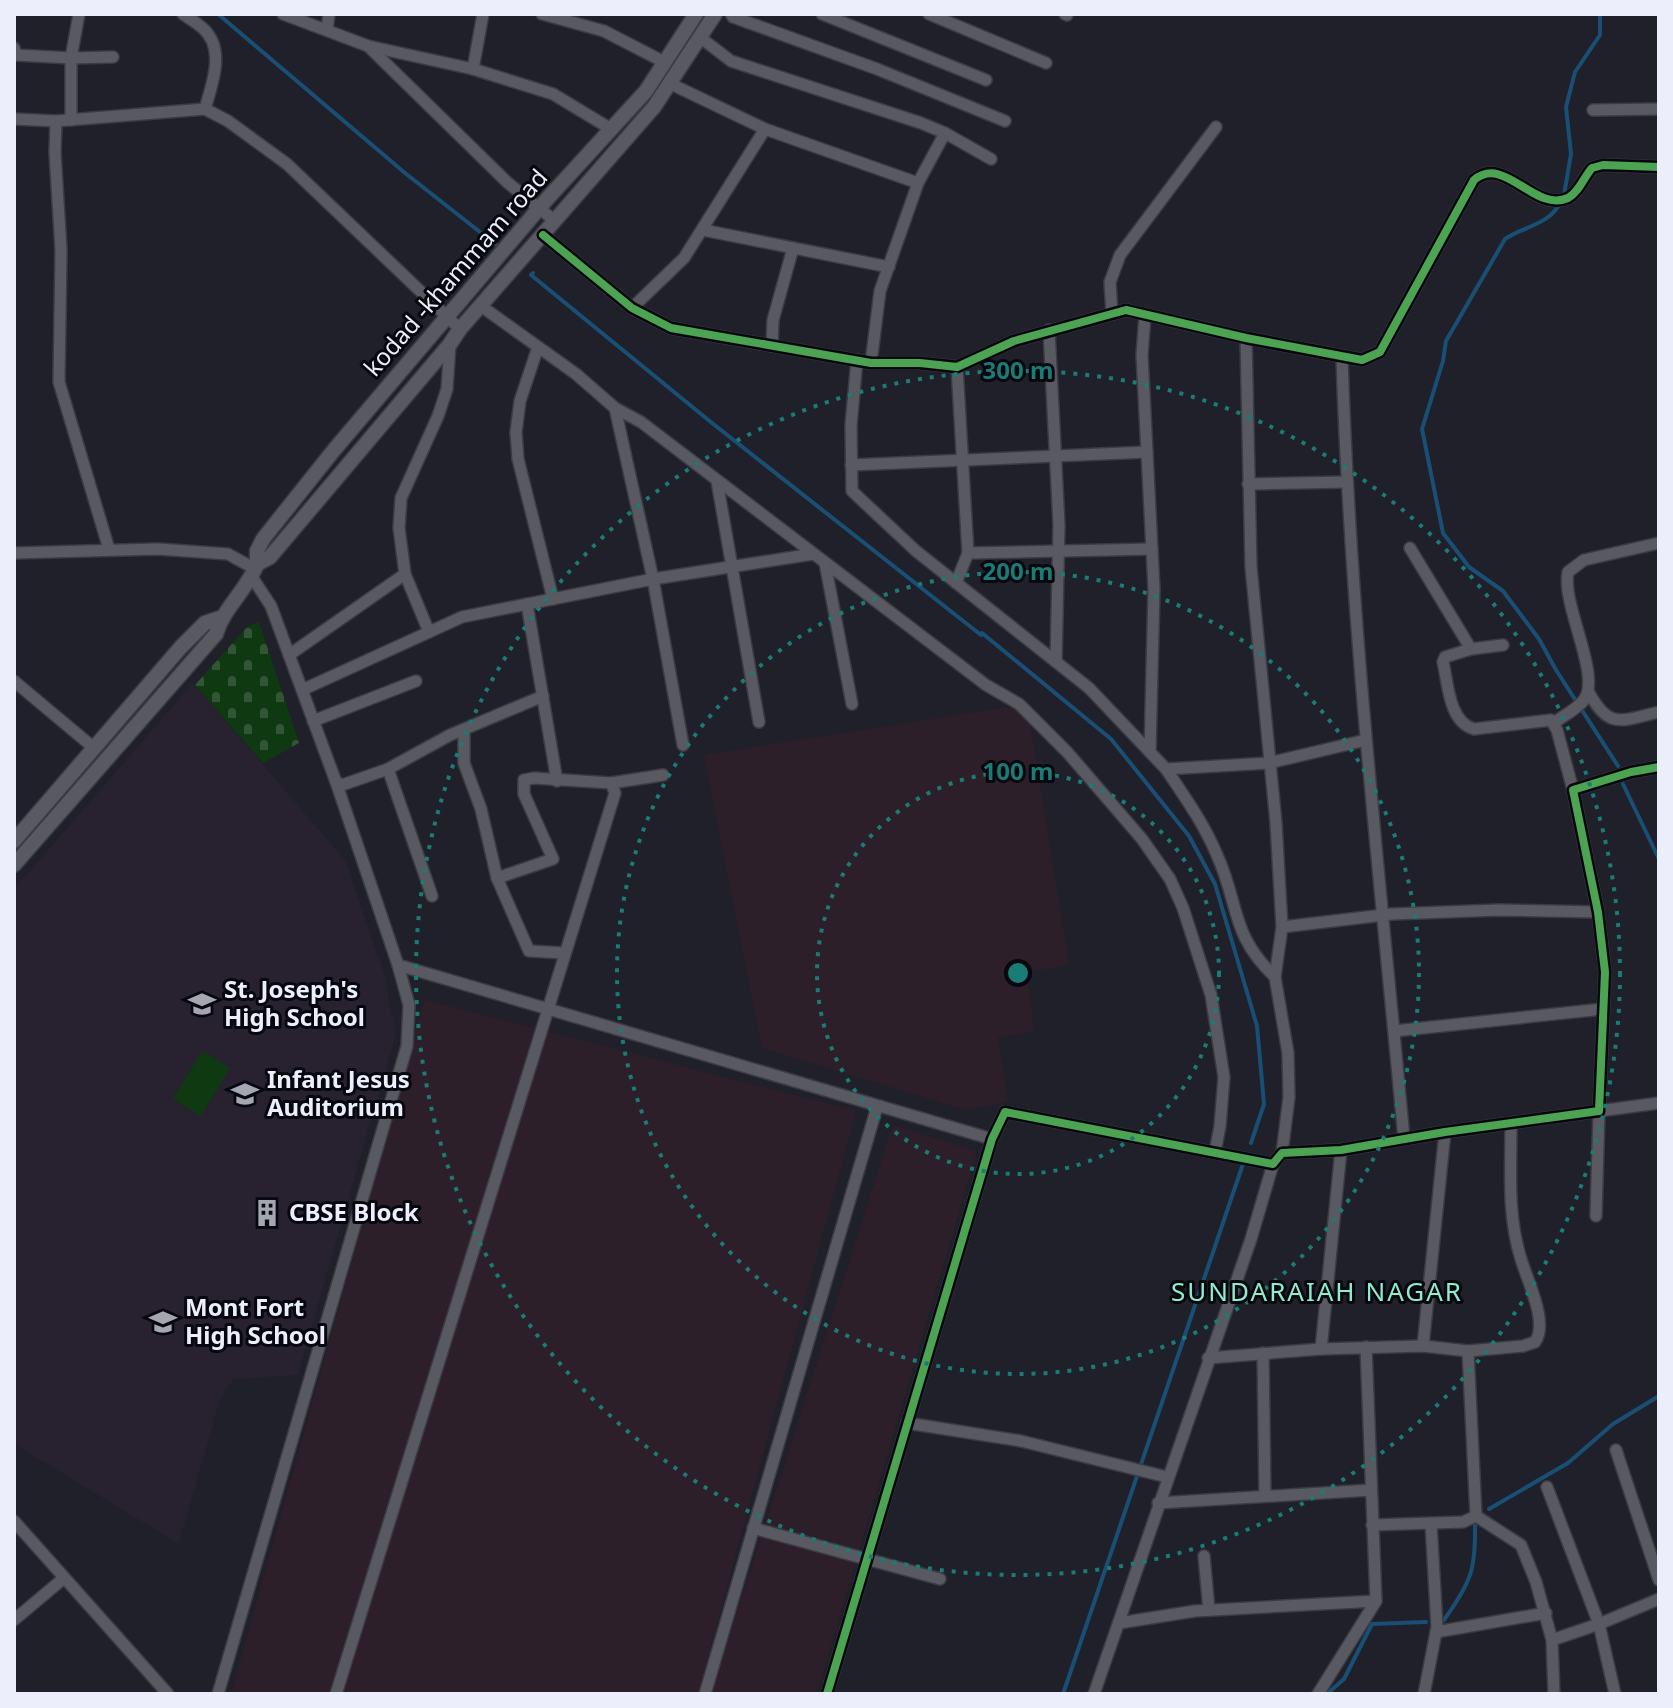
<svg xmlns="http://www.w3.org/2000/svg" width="1673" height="1708" font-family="'Noto Sans',sans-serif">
<defs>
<pattern id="cemetery-stones" width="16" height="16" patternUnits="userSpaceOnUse" patternTransform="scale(2)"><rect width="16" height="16" fill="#0f3911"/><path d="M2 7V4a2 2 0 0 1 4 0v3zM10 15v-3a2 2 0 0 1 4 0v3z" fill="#325635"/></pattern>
</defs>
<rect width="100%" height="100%" fill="#1f202a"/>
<g fill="#2d1f29">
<path d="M 1027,704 L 1069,965 L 1027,972 L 1034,1031 L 998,1038 L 1008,1102 L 966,1110 L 762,1048 L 704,755 Z"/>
<path d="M 425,1000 L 856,1111 L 698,1694 L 231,1694 Z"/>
<path d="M 893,1125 L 977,1151 L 817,1694 L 711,1694 Z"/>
</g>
<path fill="#282130" d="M 193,683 L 345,860 L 384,973 L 396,1034 L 298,1375 L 234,1379 L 221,1396 L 179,1544 L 14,1444 L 14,889 Z"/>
<path fill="url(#cemetery-stones)" d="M 259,622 L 299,743 L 263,763 L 195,685 L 248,626 Z"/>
<path fill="#0f3911" d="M 202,1051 L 230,1068 L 201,1116 L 173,1099 Z"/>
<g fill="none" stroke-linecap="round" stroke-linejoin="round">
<g stroke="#194f75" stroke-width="4">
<path d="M 218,14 L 405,173 L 499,247"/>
<path d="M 1564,195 L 1571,154 L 1566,107 L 1575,72 L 1600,35 L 1600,14"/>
<path d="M 1560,203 C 1549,225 1524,226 1505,239 L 1446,341 L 1443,361 L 1422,429 L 1443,533 L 1469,567 L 1503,591 L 1539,639 L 1556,670 L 1618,766"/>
<path d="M 533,273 L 531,275 L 712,423 L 981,635 L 982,633 L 1111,739 L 1189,836 L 1215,884 L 1257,1026 L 1264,1104 L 1251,1143"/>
<path d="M 1623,784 L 1659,859"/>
<path d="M 1489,1509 L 1568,1463 L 1613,1424 L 1659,1396"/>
<path d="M 1444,1620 C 1471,1582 1476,1570 1475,1523"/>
<path d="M 1063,1694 L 1244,1161"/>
<path d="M 1327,1694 L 1344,1679 L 1372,1624 L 1426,1622"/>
</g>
<g stroke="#3b3b44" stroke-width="14">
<g id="minor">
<path d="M 183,14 C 191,20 203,26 208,34 C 224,55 211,87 205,109"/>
<path d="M 283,14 L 368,46 L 508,183 L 555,221"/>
<path d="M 542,14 L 604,31 L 666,63"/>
<path d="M 731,14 L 733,17 L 877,69 L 1005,121"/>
<path d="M 822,14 L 986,80"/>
<path d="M 929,14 L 1046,63"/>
<path d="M 1065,14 L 1067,15"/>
<path d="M 327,29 L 329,14"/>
<path d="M 701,38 L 731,61 L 921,123 L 945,133 L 991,159"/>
<path d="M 368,46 L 473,69 L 553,94 L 611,129"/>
<path d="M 14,48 L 16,55 L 71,58 L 113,57"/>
<path d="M 473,69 L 483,14"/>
<path d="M 671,84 L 765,129 L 918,183"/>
<path d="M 1593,110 L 1659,109"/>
<path d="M 14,119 L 56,121 L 205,109 L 228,121 L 287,164 L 460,329"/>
<path d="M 71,120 L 71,58 L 79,14"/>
<path d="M 56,121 L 55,153 L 61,250 L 59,382 L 109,549"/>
<path d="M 703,230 L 889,267"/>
<path d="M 543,235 L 632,308 L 671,328 L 871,363 L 920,363 L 957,367 L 1014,341 L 1126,310 L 1246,338 L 1362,360 L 1380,352 L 1474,180 C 1505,154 1534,213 1568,198 C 1579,192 1584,177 1592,168 L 1603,165 L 1659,167"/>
<path d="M 481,306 L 576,374 L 615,408 L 641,422 L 986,685 L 1019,704 L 1068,753 L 1142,839 L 1170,879 L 1183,908 L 1211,995 L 1224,1077 L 1220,1126 L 1215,1152"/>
<path d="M 632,308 L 684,258 L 765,129"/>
<path d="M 1112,314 L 1110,282 L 1120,255 L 1216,127"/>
<path d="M 1145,315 L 1142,355 L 1154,589 L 1150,752"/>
<path d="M 1049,330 L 1059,525 L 1056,662"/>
<path d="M 1246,338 L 1251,567 L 1276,823 L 1282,927 L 1275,977 L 1288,1053 L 1289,1097 L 1282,1153"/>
<path d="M 772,346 L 773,320 L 793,248"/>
<path d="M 538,347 L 520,401 L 516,432 L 518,459 L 553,599"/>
<path d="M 1342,357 C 1350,618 1380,879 1404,1139"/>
<path d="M 857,360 L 851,425 L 852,491 L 916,551 L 1089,688 L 1166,769 L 1269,763 L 1366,740"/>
<path d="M 871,363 L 880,291 L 918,183 L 945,133"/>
<path d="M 615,408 L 653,579 L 683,745"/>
<path d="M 851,465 L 1147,452"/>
<path d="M 717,481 L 759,722"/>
<path d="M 1248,484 L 1346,482"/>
<path d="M 1410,548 L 1471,649"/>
<path d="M 14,553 L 158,549 L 228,554 L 255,569"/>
<path d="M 968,553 L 1152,549"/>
<path d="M 825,563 L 852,704"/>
<path d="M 405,574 L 429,632"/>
<path d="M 252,577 L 271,606 L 336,782 L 398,965 L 992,1139"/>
<path d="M 956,583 L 968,553 L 957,367"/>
<path d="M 527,604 L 557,781"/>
<path d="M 1503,645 L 1471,649 L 1445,657 L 1443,662 C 1448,684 1449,722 1474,729 L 1551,720 L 1557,730 L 1573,790"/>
<path d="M 289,655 L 405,574 L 399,528 L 401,498 L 438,416 L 447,389 L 450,344"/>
<path d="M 14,681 L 94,748"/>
<path d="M 302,690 L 462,617 L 653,579 L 813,554"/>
<path d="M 1588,691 C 1609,730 1620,721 1659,712"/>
<path d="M 313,721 L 416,681"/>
<path d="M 1554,723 C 1563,716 1577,709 1584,700 C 1602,676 1561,604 1568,572 L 1584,560 L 1659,543"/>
<path d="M 464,730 L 464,763 L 481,809 L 497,878 L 529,951 L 565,953"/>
<path d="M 388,769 L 432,896"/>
<path d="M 1166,769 C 1185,797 1204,824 1217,855 C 1240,906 1230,934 1275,977"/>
<path d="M 336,782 L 342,785 L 388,769 L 450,735 L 543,696"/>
<path d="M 497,878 L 553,859 L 524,794 L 524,780 L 534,778 L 611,783 L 663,775"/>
<path d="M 1282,927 L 1392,914 L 1499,910 L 1598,912"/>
<path d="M 1394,1031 L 1603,1009"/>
<path d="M 1596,1216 L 1599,1111 L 1659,1103"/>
<path d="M 1423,1346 L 1445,1132"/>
<path d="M 1321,1349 L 1341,1150"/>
<path d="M 1263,1353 L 1265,1495"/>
<path d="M 1208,1358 L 1321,1349 L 1423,1346 L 1468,1351 L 1523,1346 L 1535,1342 C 1549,1323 1527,1280 1521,1259 C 1507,1215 1511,1169 1511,1124"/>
<path d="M 907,1423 L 1021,1441 L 1167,1477"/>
<path d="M 1616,1450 L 1659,1580"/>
<path d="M 1547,1487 L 1599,1624 L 1615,1694"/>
<path d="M 1158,1503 L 1371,1490"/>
<path d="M 1476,1516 L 1521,1545 L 1536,1582 L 1552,1640 L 1554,1694"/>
<path d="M 14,1521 L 168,1694"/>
<path d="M 1372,1525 L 1463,1522 L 1476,1516 L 1468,1351"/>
<path d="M 753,1528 L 940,1579"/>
<path d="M 1204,1556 L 1209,1610"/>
<path d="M 14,1620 L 64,1578"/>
<path d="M 1119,1623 L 1195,1611 L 1376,1601"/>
<path d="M 1436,1632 L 1546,1613"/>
<path d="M 1552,1640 L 1599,1624 L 1659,1599"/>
<path d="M 218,1694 L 407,1046 L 409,1005 L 398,965"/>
<path d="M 336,1694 L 615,793 L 611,783"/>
<path d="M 705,1694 L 877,1107"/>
<path d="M 827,1694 L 992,1139 L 1005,1112 L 1273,1164 L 1282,1153 L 1341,1150 L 1445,1132 L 1599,1111 L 1605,972 L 1598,912 L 1573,790 L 1631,772 L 1659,767"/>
<path d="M 1094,1694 L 1251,1239 L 1273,1164"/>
<path d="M 1318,1694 L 1376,1601 L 1366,1347"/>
<path d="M 1424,1694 L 1437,1627 L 1431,1524"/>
</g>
</g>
<g stroke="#3b3b44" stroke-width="17">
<g id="secondary">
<path d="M 257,564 L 257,551 L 263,539 L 334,450 L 547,199 L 646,91 L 696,14"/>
<path d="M 14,841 L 181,647 L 205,623 L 220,618"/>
<path d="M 14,865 L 216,634 C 224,607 247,590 257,564 L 270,557 L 450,344 L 460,329 L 654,107 L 715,14"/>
</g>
</g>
<use href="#minor" stroke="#585961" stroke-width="11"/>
<use href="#secondary" stroke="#585961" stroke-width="14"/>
<g stroke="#06070f" stroke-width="13">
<g id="cycleway">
<path d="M 543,235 L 632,308 L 671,328 L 871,363 L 920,363 L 957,367 L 1014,341 L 1126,310 L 1246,338 L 1362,360 L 1380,352 L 1474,180 C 1505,154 1534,213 1568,198 C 1579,192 1584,177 1592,168 L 1603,165 L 1659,167"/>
<path d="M 827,1694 L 992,1139 L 1005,1112 L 1273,1164 L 1282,1153 L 1341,1150 L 1445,1132 L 1599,1111 L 1605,972 L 1598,912 L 1573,790 L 1631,772 L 1659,767"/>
</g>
</g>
<use href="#cycleway" stroke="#4ca352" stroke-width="8"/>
</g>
<g fill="none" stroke="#1a7c75" stroke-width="4" stroke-dasharray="4 8">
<circle cx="1018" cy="973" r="201"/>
<circle cx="1018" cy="973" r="401"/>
<circle cx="1018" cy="973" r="602"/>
</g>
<defs>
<g id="school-bare" transform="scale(2.16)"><path d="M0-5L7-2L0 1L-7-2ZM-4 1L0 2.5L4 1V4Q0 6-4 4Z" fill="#a4a6b2" stroke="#06070f" stroke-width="2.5" paint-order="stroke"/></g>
<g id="building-bare" transform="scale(2.16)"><path d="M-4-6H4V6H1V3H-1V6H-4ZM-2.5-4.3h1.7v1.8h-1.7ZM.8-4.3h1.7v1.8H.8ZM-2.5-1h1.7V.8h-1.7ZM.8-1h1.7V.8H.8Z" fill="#a4a6b2" stroke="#06070f" stroke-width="2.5" paint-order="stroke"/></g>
</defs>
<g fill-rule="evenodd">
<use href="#school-bare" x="202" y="1004"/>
<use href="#school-bare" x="245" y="1094"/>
<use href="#building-bare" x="267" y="1213"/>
<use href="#school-bare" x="163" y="1322"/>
</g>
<g text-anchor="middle" stroke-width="6" stroke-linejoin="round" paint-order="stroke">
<g font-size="24" fill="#eceefc" stroke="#06070f">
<text transform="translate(456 273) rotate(-49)" y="8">kodad -khammam road</text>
</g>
<g font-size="24" font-weight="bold" fill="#eceefc" stroke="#06070f" text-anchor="start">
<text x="224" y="998">St. Joseph's<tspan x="224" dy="28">High School</tspan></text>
<text x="267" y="1088">Infant Jesus<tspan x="267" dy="28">Auditorium</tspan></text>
<text x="289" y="1221">CBSE Block</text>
<text x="185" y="1316">Mont Fort<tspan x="185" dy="28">High School</tspan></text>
</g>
<g font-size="26" letter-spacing="2" fill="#8feccc" stroke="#06070f">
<text x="1317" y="1301">SUNDARAIAH NAGAR</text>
</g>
</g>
<circle cx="1018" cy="973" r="12" fill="#1a7c75" stroke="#06070f" stroke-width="4"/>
<g font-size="24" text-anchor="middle" font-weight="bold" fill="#1a7c75" stroke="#06070f" stroke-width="6" stroke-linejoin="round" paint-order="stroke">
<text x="1018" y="379">300 m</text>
<text x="1018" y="580">200 m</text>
<text x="1018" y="780">100 m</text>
</g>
<rect width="1673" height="1708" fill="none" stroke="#eceefc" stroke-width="32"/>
</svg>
